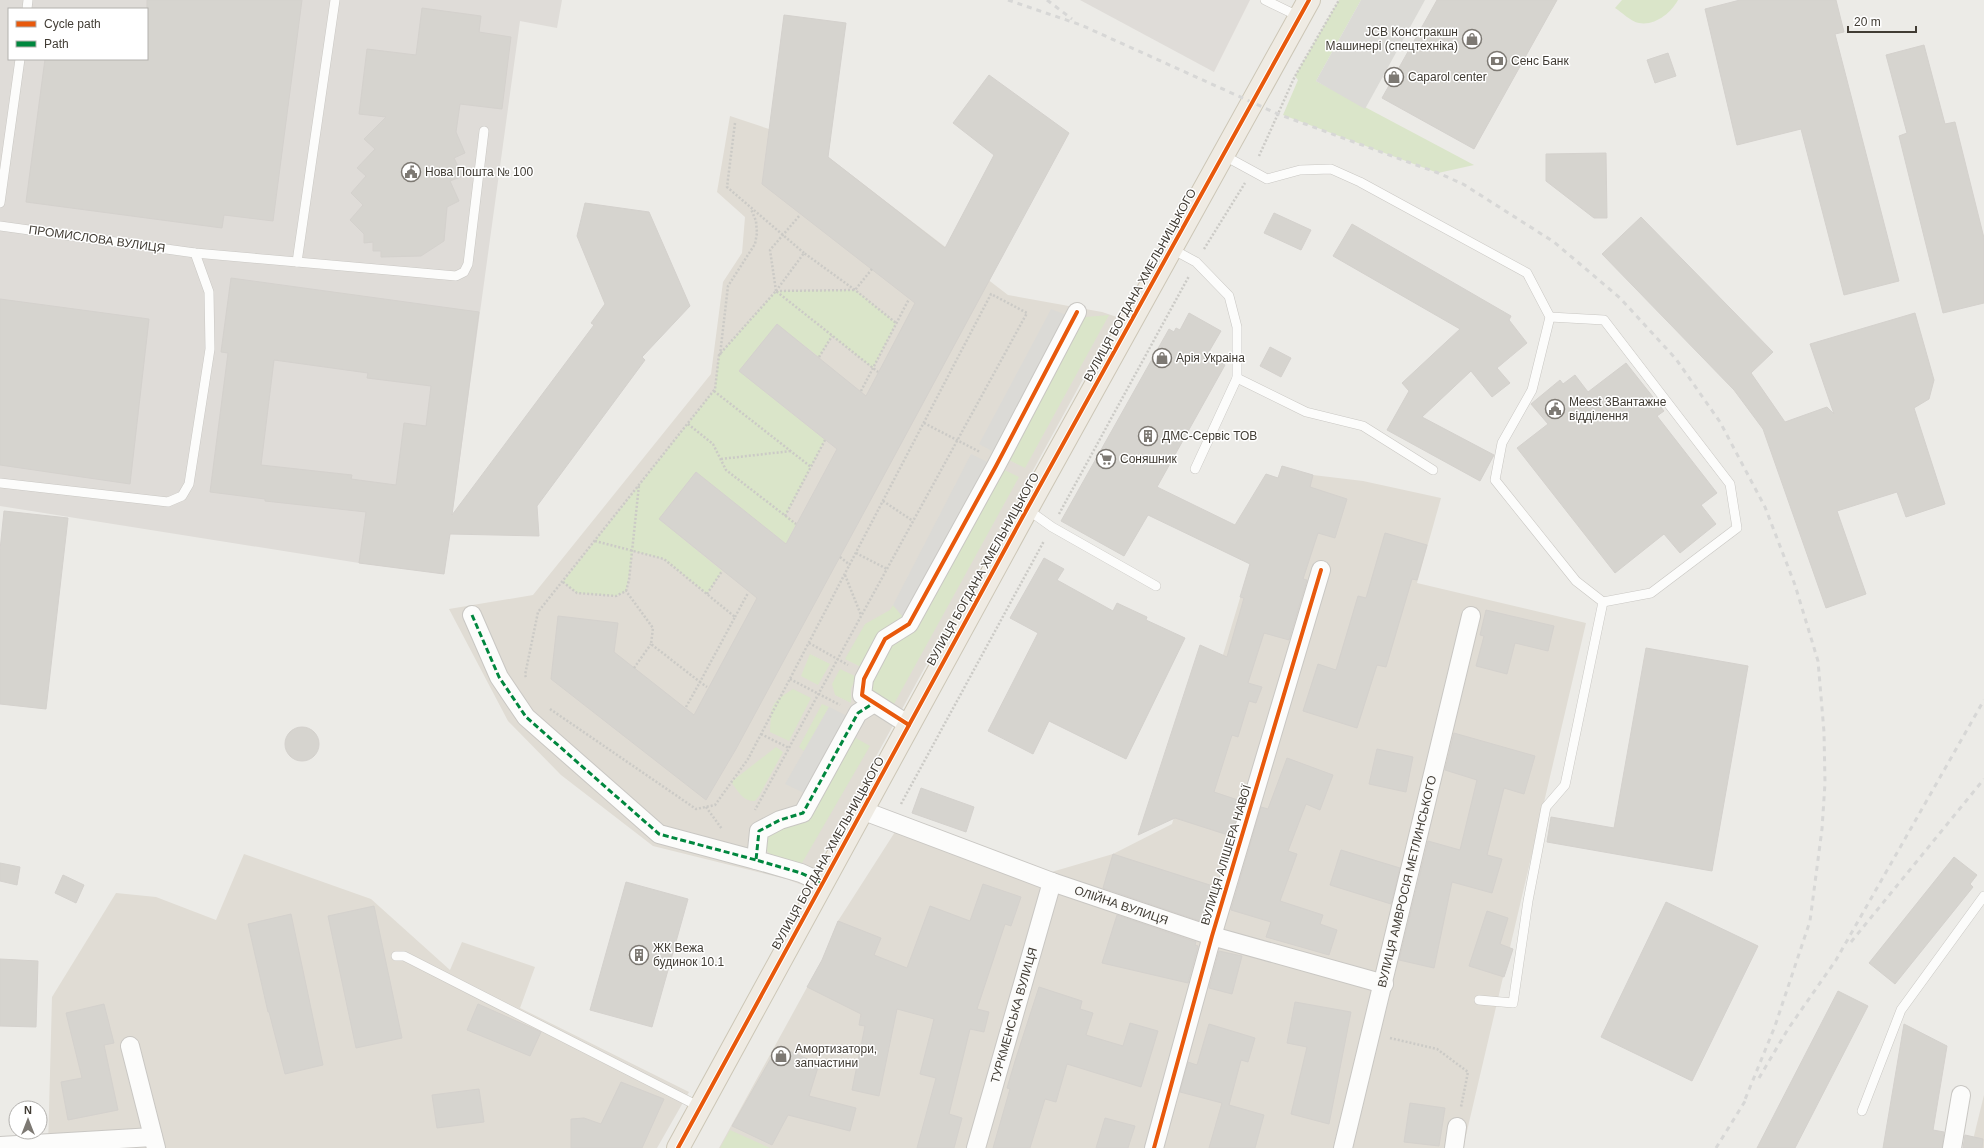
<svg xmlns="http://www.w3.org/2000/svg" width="1984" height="1148" font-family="Arial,sans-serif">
<rect width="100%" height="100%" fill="#ecebe7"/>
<g fill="#e0dcd4">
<path d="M 730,116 L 769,129 L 831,137 L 828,157 L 1008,295 L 1102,312 L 1117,317 L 805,886 L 786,879 L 653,846 L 561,775 L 508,721 L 449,609 L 533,595 L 711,374 L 723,282 L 742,253 L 745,217 L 717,192 Z"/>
<path d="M 1282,466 L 1313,475 L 1363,481 L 1441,498 L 1417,583 L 1586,623 L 1463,1148 L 719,1148 L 822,960 L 838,921 L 902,821 L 1048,873 L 1113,854 L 1172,824 L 1250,565 Z"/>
<path d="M 244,854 L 371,899 L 450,970 L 462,942 L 535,967 L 520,1008 L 689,1092 L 657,1148 L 48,1148 L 52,997 L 116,893 L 156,897 L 216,920 Z"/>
<path d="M 1984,1095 L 1984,1148 L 1971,1148 Z"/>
</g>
<g fill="#dfdcd8" fill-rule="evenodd">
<path d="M 0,0 L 562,0 L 557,28 L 520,21 L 444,574 L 359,563 L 0,506 ZM 9,9 L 147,9 L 147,59 L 9,59 Z"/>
<path d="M 1080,0 L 1250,0 L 1214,72 Z"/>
</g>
<g fill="#dae5c9">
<path d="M 1339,0 L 1361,0 L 1316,81 L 1474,165 L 1438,173 L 1283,115 L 1298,80 L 1295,76 Z"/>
<path d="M 1622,0 L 1678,0 C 1671,13 1655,26 1639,23 C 1631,22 1622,12 1615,8 Z"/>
<path d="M 855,290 L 896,323 L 873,368 L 832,336 L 819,357 L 777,324 L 739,371 L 825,440 L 786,515 L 796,524 L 786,544 L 696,472 L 659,519 L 722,571 L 707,594 L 664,559 L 633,551 L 626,591 L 616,596 L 577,593 L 563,582 L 715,389 L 719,355 L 776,291 Z"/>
<path d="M 1109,315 L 1025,468 L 1001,456 L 1074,318 Z"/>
<path d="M 996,466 L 1019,477 L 889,713 L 863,687 L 866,674 L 909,624 Z"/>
<path d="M 893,605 L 904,618 L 863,668 L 845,659 L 865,624 L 890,610 Z"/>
<path d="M 810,654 L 830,664 L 818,685 L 801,676 Z"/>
<path d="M 840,669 L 857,677 L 851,688 L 851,703 L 835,695 L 832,684 Z"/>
<path d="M 793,689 L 811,698 L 789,741 L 770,732 C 772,704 769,704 793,689 Z"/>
<path d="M 822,704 L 829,707 L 804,751 L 799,747 Z"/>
<path d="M 854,737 L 870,746 L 802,863 C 782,858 762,860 763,835 L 772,831 L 810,819 Z"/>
<path d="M 776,747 L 783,752 L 759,796 L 755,801 C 743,802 738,791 731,782 Z"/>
<path d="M 730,1130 L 770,1148 L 720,1148 Z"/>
</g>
<g fill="#dbdad6">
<path d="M 1361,0 L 1425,0 L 1365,109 L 1316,81 Z"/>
<path d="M 1051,309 L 1074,318 L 1001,456 L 979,444 Z"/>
<path d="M 971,454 L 996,466 L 909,624 L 893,605 Z"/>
<path d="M 829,707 L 849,717 L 804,793 L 785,784 Z"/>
</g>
<g fill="#d6d4cf" stroke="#d4d1cd" fill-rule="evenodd">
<path d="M 147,0 L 302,0 L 273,221 L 224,215 L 222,228 L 26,202 L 45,59 L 147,59 Z"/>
<path d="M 1437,0 L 1557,0 L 1474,149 L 1382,98 Z"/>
<path d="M 1740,0 L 1836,0 L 1844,32 L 1835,34 L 1899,281 L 1844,295 L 1801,129 L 1737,145 L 1705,9 Z"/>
<path d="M 422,8 L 481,16 L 479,32 L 511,37 L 502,109 L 460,104 L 456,132 L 465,153 L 454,158 L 463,176 L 450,181 L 459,201 L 447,207 L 444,241 L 421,256 L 381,257 L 381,251 L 373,251 L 373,242 L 364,243 L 364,234 L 350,220 L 363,205 L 351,193 L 366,176 L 357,168 L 375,149 L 364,139 L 386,117 L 359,114 L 367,49 L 416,55 Z"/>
<path d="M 784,15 L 846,23 L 828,157 L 945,248 L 994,155 L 953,123 L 989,75 L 1069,133 L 736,749 L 706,800 L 551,679 L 558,616 L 618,623 L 614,652 L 694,715 L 757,598 L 659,519 L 696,472 L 786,544 L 837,449 L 739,371 L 777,324 L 866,396 L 915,303 L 762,184 Z"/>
<path d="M 1924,45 L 1945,124 L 1955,122 L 1984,238 L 1984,303 L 1943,313 L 1899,136 L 1907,133 L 1886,55 Z"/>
<path d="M 1668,53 L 1676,76 L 1655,83 L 1647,60 Z"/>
<path d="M 1606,153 L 1607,218 L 1594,218 L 1546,181 L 1546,154 Z"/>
<path d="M 585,203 L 649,212 L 690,306 L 642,357 L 645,360 L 537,506 L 539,536 L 450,534 L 444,574 L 359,563 L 366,512 L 265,501 L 265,499 L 210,492 L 228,353 L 221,352 L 231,278 L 479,312 L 452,515 L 594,325 L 591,323 L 605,304 L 577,236 ZM 274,360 L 368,373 L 367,378 L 431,386 L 426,426 L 404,423 L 396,485 L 351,479 L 352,475 L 261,465 Z"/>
<path d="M 1274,213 L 1311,230 L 1301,250 L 1264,233 Z"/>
<path d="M 1641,217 L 1773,352 L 1751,373 L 1785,422 L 1827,407 L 1834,414 L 1810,344 L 1915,313 L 1934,380 L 1929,399 L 1914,408 L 1945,504 L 1906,517 L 1897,492 L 1837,511 L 1866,594 L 1826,608 L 1763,429 L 1734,390 L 1602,254 Z"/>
<path d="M 1352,224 L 1511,316 L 1509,320 L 1527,343 L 1497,368 L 1510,383 L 1492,397 L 1471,371 L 1422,417 L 1494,455 L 1480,481 L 1387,430 L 1409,391 L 1402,383 L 1460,329 L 1333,256 Z"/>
<path d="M 0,299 L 149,319 L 130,484 L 0,465 Z"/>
<path d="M 1189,313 L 1221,331 L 1207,355 L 1225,365 L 1157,487 L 1235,525 L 1266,474 L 1278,478 L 1282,466 L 1313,475 L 1310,487 L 1347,499 L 1335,538 L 1318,533 L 1303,579 L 1307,580 L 1289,640 L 1264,633 L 1248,683 L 1262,687 L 1256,703 L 1249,701 L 1238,737 L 1232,735 L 1214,792 L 1241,801 L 1231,836 L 1175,818 L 1138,835 L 1200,645 L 1227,657 L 1244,598 L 1240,597 L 1250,564 L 1148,515 L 1124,556 L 1061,521 L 1169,329 L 1174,332 L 1176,328 L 1180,330 Z"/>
<path d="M 1270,347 L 1291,358 L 1281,377 L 1260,366 Z"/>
<path d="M 1626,363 L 1664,411 L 1657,416 L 1717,493 L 1701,505 L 1716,524 L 1680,553 L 1664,534 L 1615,573 L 1517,448 L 1548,424 L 1531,404 L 1560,380 L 1563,384 L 1575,375 L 1588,392 Z"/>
<path d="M 4,511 L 68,518 L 46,709 L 0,704 L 0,550 Z"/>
<path d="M 1385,533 L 1427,545 L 1417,580 L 1412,579 L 1386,667 L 1377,665 L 1357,728 L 1303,711 L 1318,664 L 1336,670 L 1358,596 L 1366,598 Z"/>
<path d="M 1044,558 L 1064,569 L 1057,580 L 1113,611 L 1117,603 L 1147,617 L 1146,620 L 1185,638 L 1126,759 L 1049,721 L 1033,754 L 988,731 L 1038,633 L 1010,618 Z"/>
<path d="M 1486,610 L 1554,626 L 1548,651 L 1515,643 L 1507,674 L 1476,666 L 1484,636 L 1480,635 Z"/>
<path d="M 1646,648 L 1748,666 L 1712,871 L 1547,842 L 1551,817 L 1614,828 Z"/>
<circle cx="302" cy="744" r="17"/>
<path d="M 1454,733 L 1535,756 L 1524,794 L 1504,788 L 1487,855 L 1502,859 L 1492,893 L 1452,882 L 1434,968 L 1399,960 L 1428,841 L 1460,850 L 1477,780 L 1445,770 Z"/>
<path d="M 1377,749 L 1413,757 L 1406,792 L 1369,784 Z"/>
<path d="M 1287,758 L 1333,775 L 1320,810 L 1306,804 L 1288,851 L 1297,854 L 1280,901 L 1323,915 L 1320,924 L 1337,930 L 1329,955 L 1266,937 L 1271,922 L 1231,910 L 1261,807 L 1268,809 Z"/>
<path d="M 921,788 L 974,807 L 966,832 L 912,813 Z"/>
<path d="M 1341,850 L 1400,868 L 1391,904 L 1330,885 Z"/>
<path d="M 1113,854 L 1216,887 L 1203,922 L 1103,888 Z"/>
<path d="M 1954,857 L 1977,875 L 1970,884 L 1973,887 L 1895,984 L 1869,963 Z"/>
<path d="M 0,863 L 20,867 L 17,885 L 0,881 Z"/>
<path d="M 63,875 L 84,885 L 76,903 L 55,893 Z"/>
<path d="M 626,882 L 688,899 L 652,1027 L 590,1010 Z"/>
<path d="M 983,884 L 1021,897 L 1011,926 L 1005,924 L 977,1009 L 989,1012 L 984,1032 L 970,1029 L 949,1114 L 962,1118 L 954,1148 L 917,1148 L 936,1078 L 920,1074 L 934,1019 L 897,1009 L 879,1096 L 852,1090 L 865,1026 L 859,1025 L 861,1014 L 807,987 L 822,960 L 838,921 L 881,938 L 874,955 L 907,968 L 930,906 L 970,921 Z"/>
<path d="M 1666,902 L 1758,946 L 1692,1081 L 1601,1037 Z"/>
<path d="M 374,906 L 402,1038 L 356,1048 L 328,916 Z"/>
<path d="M 1487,911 L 1508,918 L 1500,944 L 1513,949 L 1504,977 L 1469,966 Z"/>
<path d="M 291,914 L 323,1065 L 285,1074 L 269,1012 L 268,1012 L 248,924 Z"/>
<path d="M 1117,915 L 1196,942 L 1195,945 L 1198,946 L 1188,983 L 1102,963 Z"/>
<path d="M 1219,951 L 1242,956 L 1232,994 L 1209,988 Z"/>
<path d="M 0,959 L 38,961 L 36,1027 L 0,1026 Z"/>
<path d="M 1039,987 L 1082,1001 L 1080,1009 L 1093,1013 L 1086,1035 L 1123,1046 L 1130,1023 L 1158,1031 L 1141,1087 L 1067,1064 L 1056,1102 L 1045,1099 L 1030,1148 L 993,1148 L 1010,1089 L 1007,1088 L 1016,1058 Z"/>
<path d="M 1838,991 L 1868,1006 L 1795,1148 L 1757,1148 Z"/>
<path d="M 1295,1002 L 1351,1012 L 1329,1124 L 1291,1114 L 1307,1047 L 1287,1043 Z"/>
<path d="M 104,1004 L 114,1043 L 104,1045 L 118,1110 L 68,1120 L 61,1082 L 82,1078 L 66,1013 Z"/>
<path d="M 478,1004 L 541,1032 L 530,1056 L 467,1030 Z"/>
<path d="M 1209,1024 L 1255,1038 L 1248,1062 L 1241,1060 L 1229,1105 L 1264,1115 L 1255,1148 L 1209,1148 L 1222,1103 L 1180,1092 L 1188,1062 L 1197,1065 Z"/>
<path d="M 1904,1024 L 1947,1046 L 1933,1130 L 1944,1132 L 1942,1148 L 1883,1148 Z"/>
<path d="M 778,1046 L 819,1064 L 809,1096 L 856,1108 L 850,1131 L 788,1115 L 772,1145 L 732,1126 Z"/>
<path d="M 621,1082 L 664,1099 L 642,1148 L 571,1148 L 571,1119 L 584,1118 L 601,1124 Z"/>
<path d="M 479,1089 L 484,1122 L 437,1128 L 432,1095 Z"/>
<path d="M 1410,1103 L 1445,1108 L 1439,1146 L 1404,1142 Z"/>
<path d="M 1105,1118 L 1135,1126 L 1128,1148 L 1096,1148 Z"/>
<path d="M 1965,1135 L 1983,1139 L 1982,1148 L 1963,1148 Z"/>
</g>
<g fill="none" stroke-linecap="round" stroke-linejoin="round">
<g stroke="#c9c7c3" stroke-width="10">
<g id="service">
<path d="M 1265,0 L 1300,17"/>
<path d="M 27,9 L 28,0"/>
<path d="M 1223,155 L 1267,179 L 1300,170 L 1331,169 L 1360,182 L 1527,273 L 1550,317 L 1532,390 L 1502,443 L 1495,480 L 1576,581 L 1603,602 L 1565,785 L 1546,807 L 1528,901 L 1513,1003 L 1479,1000"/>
<path d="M 0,203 L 20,59"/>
<path d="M 0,226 L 195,253 L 456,276 L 464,272 L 468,264 L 484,131"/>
<path d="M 1172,249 L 1196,262 L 1229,296 L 1237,327 L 1237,378 L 1195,469"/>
<path d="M 297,262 L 335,0"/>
<path d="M 1550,317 L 1604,320 L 1730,484 L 1737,528 L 1651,593 L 1603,602"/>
<path d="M 1237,378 L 1306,412 L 1363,426 L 1433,470"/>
<path d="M 0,483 L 168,502 L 182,496 L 189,484 L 210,349 L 209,292 L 195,253"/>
<path d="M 1027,509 L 1052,527 L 1156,586"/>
<path d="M 396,956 L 404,956 L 412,960 L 700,1107"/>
<path d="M 1862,1111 L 1901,1010 L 1984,896"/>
</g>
</g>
<g stroke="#c9c7c3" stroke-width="20">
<g id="minor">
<path d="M 472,615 L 499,677 L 526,717 L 659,834 L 756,860"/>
<path d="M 909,725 L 862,695 L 864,679 L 885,639 L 909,624 L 996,466 L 1077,312"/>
<path id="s1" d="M 864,811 L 1052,882 L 1212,936 L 1384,984"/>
<path d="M 823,883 L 801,873 L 756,860 L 759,831 L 780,820 L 803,813 L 858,713 L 874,703"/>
<path d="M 130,1046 L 156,1148"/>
<path d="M 0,1146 L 153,1137"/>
<path id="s2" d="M 976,1148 L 1052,882"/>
<path d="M 1154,1148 L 1212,936 L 1321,570"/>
<path id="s3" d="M 1343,1148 L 1471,616"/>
<path d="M 1454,1148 L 1457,1127"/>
<path d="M 1952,1148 L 1961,1095"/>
</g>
</g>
<g stroke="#ccc6b6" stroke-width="24">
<path id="primary" d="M 678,1148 L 1027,509 L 1309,0"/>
</g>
<g stroke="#cbcac6" stroke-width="2.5" stroke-dasharray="2 2" stroke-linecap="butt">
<path d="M 735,123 L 727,187 L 804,253"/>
<path d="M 1259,156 L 1295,76 L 1339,0"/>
<path d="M 1204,249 L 1245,183"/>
<path d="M 776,291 L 804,253 L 855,290 L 896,323"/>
<path d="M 776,291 L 855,290 L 872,269"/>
<path d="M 776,291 L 770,250 L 800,215"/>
<path d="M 720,355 L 728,286 L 755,244 L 757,233 L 756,221 L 751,209"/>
<path d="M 819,357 L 832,336"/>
<path d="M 714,391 L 811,467"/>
<path d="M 861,391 L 909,299"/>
<path d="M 924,423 L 980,452"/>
<path d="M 688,424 L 713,444 L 726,470 L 796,524"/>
<path d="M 721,459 L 791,451"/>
<path d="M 883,501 L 913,521"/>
<path d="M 1059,514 L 1189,276"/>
<path d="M 785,516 L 825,440"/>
<path d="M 595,541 L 664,559 L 735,617 L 700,682 L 651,644 L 653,628 L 626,591"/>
<path d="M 856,553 L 887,569"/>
<path d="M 840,557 L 850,565"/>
<path d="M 845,575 L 861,615"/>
<path d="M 563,582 L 577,593 L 616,596 L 626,591 L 629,580 L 639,485"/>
<path d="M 707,594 L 722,571"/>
<path d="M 735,617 L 748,593"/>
<path d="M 809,643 L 848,665"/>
<path d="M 634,668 L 651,644"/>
<path d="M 526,677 L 525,675 L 538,612 L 715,389 L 719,355 L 776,291 L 878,372"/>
<path d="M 790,679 L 840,705"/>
<path d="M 686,707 L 700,682 L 707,687"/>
<path d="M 550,709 L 696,809 L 715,805 L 748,759 L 991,294 L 1027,313 L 755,810"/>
<path d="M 761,734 L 789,748"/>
<path d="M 901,804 L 1044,541"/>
<path d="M 706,807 L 722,829"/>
<path d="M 1390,1038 L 1437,1049 L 1468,1072 L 1461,1107"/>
</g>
<use href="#service" stroke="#fcfcfb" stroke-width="9"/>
<use href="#minor" stroke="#fcfcfb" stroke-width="18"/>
<use href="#primary" stroke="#efebe3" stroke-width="22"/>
<g stroke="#d7d7d6" stroke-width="3" stroke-dasharray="5 5" stroke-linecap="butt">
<path d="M 1008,0 L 1081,25 L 1278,114 L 1438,173 L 1463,184 L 1554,242 L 1620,298 L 1676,359 L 1720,422 L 1765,507 L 1795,585 L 1818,661 L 1824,732 L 1825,783 L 1822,829 L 1810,921 L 1775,1026 L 1744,1102"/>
<path d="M 1047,0 L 1072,19"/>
<path d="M 1851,942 L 1984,779"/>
<path d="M 1759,1078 L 1788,1029 L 1836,960 L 1984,700"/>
<path d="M 1716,1148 L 1747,1098"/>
</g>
<g stroke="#00873e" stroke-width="3" stroke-dasharray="6 3" stroke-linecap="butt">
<path d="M 472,615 L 499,677 L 526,717 L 659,834 L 756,860"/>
<path d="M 823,883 L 801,873 L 756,860 L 759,831 L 780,820 L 803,813 L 858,713 L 874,703"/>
</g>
<g stroke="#fff" stroke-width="6">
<g id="cycleway">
<path d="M 909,725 L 862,695 L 864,679 L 885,639 L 909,624 L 996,466 L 1077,312"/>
<path d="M 678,1148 L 1027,509 L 1309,0"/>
<path d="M 1154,1148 L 1212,936 L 1321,570"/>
</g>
</g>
<use href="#cycleway" stroke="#e8590c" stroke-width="4"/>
</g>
<defs>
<g id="shop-ring" transform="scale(1)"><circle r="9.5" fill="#fff" stroke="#7d7973" stroke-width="1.5"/><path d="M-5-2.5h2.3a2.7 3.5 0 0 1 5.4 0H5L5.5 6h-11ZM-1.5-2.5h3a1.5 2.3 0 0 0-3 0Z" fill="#7d7973"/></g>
<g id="bank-ring" transform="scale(1)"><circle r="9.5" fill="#fff" stroke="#7d7973" stroke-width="1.5"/><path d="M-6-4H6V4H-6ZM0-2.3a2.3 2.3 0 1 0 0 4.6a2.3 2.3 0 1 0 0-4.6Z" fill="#7d7973"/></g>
<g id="civic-ring" transform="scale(1)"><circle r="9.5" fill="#fff" stroke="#7d7973" stroke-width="1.5"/><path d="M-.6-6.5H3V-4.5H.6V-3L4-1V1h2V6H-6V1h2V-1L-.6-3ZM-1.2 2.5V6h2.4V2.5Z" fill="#7d7973"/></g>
<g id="building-ring" transform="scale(1)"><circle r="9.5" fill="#fff" stroke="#7d7973" stroke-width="1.5"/><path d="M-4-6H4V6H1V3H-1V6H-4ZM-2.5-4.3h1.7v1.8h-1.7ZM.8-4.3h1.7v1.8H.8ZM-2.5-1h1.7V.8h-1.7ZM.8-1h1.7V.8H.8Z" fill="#7d7973"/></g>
<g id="supermarket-ring" transform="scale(1)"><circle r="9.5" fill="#fff" stroke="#7d7973" stroke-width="1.5"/><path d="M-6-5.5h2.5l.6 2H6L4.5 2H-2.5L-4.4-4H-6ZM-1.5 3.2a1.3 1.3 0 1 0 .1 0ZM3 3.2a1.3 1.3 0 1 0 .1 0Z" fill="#7d7973"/></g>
</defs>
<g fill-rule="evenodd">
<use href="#shop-ring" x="1472" y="39"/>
<use href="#bank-ring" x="1497" y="61"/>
<use href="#shop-ring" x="1394" y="77"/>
<use href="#civic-ring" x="411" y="172"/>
<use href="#shop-ring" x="1162" y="358"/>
<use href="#civic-ring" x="1555" y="409"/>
<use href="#building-ring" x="1148" y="436"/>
<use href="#supermarket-ring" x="1106" y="459"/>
<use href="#building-ring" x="639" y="955"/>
<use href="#shop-ring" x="781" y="1056"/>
</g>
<g text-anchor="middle" stroke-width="3" stroke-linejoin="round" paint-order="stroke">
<g font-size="12" fill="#413c34" stroke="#fff" text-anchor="start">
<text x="1458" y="36" text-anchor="end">JCB Констракшн<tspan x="1458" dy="14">Машинері (спецтехніка)</tspan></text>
<text x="1511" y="65">Сенс Банк</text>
<text x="1408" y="81">Caparol center</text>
<text x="425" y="176">Нова Пошта № 100</text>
<text x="1176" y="362">Арія Украіна</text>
<text x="1569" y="406">Meest 3Вантажне<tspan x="1569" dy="14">відділення</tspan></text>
<text x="1162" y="440">ДМС-Сервіс ТОВ</text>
<text x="1120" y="463">Соняшник</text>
<text x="653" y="952">ЖК Вежа<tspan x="653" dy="14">будинок 10.1</tspan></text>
<text x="795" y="1053">Амортизатори,<tspan x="795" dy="14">запчастини</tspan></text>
</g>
<g font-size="12" fill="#413c34" stroke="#fff">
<text transform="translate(97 239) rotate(8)" y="4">ПРОМИСЛОВА ВУЛИЦЯ</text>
<text transform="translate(1140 285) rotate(-61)" y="4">ВУЛИЦЯ БОГДАНА ХМЕЛЬНИЦЬКОГО</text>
<text transform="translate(983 569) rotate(-61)" y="4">ВУЛИЦЯ БОГДАНА ХМЕЛЬНИЦЬКОГО</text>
<text transform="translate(828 853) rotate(-61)" y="4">ВУЛИЦЯ БОГДАНА ХМЕЛЬНИЦЬКОГО</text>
<text transform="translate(1226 855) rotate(-73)" y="4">ВУЛИЦЯ АЛІШЕРА НАВОЇ</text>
<text dy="4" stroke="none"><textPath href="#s3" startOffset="274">ВУЛИЦЯ АМВРОСІЯ МЕТЛИНСЬКОГО</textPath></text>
<text dy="4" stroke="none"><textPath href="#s1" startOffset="274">ОЛІЙНА ВУЛИЦЯ</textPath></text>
<text dy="4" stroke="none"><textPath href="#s2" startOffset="138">ТУРКМЕНСЬКА ВУЛИЦЯ</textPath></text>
</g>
</g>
<rect x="8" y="8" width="140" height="52" fill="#ffffff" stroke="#b3b1ae"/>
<rect x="16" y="21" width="20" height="6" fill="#e8590c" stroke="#b3b1ae"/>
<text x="44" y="28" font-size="12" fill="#413c34">Cycle path</text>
<rect x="16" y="41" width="20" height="6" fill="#00873e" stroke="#b3b1ae"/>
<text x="44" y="48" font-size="12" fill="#413c34">Path</text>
<g transform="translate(28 1120)"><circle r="19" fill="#ffffff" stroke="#b3b1ae"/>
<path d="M0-3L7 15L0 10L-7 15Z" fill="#7d7973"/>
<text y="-6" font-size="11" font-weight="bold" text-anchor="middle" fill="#413c34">N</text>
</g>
<path d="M1848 26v6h68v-6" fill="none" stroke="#413c34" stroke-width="2"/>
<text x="1854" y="26" font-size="12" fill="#413c34" stroke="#ffffff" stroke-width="3" paint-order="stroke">20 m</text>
</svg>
